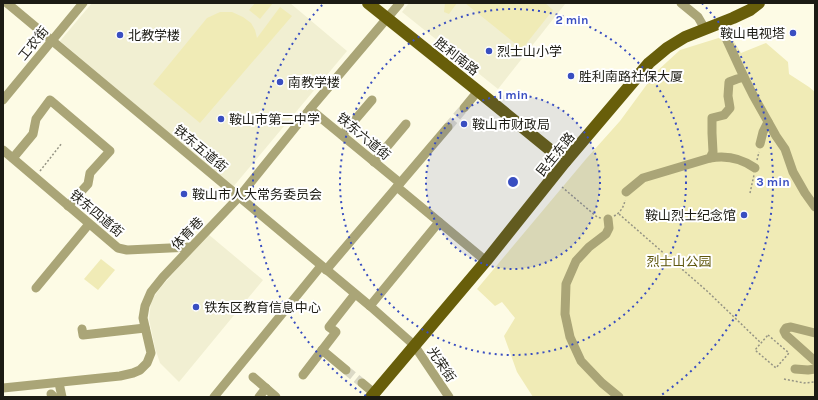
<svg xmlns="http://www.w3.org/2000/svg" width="818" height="400" font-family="Karla,'Noto Sans SC',sans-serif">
<rect width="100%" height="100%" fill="#fdfbe5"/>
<g fill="#f1efd2">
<path d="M 92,3 L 290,3 L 347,51 L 233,187 L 60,41 Z"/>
<path d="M 409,3 L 564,3 L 565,4 L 498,89 L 402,12 Z"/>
<path d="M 208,234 L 263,280 L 179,382 L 160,363 L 155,348 L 149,319 L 151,301 L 161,287 Z"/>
</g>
<g fill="#f0ebb6">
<path d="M 255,3 L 273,3 L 260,19 L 249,10 Z"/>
<path d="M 445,3 L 457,3 L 449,14 L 444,12 Z"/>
<path d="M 465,3 L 545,3 L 553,10 L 522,49 Z"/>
<path d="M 280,7 L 292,16 L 200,123 L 153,84 L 207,18 L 220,12 L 232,12 L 243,17 L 251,23 L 255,30 L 257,38 Z"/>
<path d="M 725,36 L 731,37 L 741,53 L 766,43 L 788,62 L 789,74 L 809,87 L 815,92 L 815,397 L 533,397 L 517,372 L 504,336 L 515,318 L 502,302 L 495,306 L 477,289 L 586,159 L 620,121 L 656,72 L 680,50 Z"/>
<path d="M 101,259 L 115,270 L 98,290 L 84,279 Z"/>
</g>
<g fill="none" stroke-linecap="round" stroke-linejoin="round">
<g stroke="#dbd9c6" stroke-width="9" stroke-dasharray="9 4.5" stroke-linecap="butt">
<path d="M 448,127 L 464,108"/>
<path d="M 346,370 L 362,383"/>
</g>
<g stroke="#959484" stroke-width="1.5" stroke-dasharray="2 2" stroke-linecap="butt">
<path d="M 757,160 L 759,152"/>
<path d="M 40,171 L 62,143"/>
<path d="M 562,187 L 597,217 L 601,218"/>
<path d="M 750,193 L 754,175"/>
<path d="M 619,214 L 707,291 L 761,343"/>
<path d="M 614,216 C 620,213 624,207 625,200"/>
<path d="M 768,335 L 789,353 L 776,368 L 755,350 Z"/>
<path d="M 784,379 L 804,383 L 814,382 L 815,381"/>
</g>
<g stroke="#aaa577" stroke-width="9">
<path d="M 7,3 L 370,306 L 414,345 L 449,397"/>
<path d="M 681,3 L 698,17 L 705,29"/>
<path d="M 725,36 L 744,77 L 753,95 L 776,136 L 785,149 L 793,172 L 805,193 L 815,207"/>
<path d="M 3,100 L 83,3"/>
<path d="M 464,108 L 478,91"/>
<path d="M 310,109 L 400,183"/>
<path d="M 342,135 L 372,100"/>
<path d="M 760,144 L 763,132 L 768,122"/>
<path d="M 3,150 L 118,248 L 127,250 L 191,247"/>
<path d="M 13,158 L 33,134 L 36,119 L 50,100 L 110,151 L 90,173 L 88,184 L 68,206"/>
<path d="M 710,158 C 727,155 741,158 755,168"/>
<path d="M 374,162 L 406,124"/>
<path d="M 397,187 L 486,261"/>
<path d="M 626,192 L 643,178 L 710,158 L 713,152 L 712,133 L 712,118 L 724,115 L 730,108 L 728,96 L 729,82 L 737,79 L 744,77"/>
<path d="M 608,219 L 609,228 L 606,234 L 589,247 L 576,261 L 566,284 L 565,314 L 570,337 L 581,361 L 602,383 L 619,397"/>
<path d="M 326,270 L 448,127"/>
<path d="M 36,288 L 89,224"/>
<path d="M 370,306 L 439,222"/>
<path d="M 82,329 L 83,335 L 145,328"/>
<path d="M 815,333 L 791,327 L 786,328 L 784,331 L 786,335 L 815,361"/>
<path d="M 322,350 L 346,370"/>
<path d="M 795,369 L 808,370 L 815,369"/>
<path d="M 303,375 L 336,332 L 329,327 L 355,294"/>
<path d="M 253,377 L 276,397"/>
<path d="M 59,383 L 62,397"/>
<path d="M 362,383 L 374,393"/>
<path d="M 3,388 L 120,376 L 133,373 L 140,370 L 147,363 L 151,353 L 143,318 L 145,306 L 151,292 L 163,277 L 239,197 L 310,109 L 400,3"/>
<path d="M 51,394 L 54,397"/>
<path d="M 214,397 L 321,266"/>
<path d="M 259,397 L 266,388"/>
</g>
<g stroke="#685e0a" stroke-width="12">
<path d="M 368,3 L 478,91 L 565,162"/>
<path d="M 371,397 L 486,261 L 565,162 L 649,63 L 667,48 L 685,37 L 733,18 L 750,10 L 759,3"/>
</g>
</g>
<circle cx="513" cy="182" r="87" fill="#394ec1" fill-opacity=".12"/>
<g fill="none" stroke="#394ec1" stroke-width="2" stroke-dasharray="2 4">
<circle cx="513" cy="182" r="87"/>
<circle cx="513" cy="182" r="173"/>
<path d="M366 396A260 260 0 0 1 324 3M702 3A260 260 0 0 1 660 396"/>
</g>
<g fill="#394ec1" stroke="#fff" stroke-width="1.5">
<circle cx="793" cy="33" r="4"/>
<circle cx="120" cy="35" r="4"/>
<circle cx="489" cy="51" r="4"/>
<circle cx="571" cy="76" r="4"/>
<circle cx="280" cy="82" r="4"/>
<circle cx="221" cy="119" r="4"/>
<circle cx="464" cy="124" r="4"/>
<circle cx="184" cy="194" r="4"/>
<circle cx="744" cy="215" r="4"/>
<circle cx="196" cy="307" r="4"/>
</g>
<g text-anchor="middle" stroke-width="4" stroke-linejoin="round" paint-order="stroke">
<g font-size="13" fill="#1c1b14" stroke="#fff" text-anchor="start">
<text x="785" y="38" text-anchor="end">鞍山电视塔</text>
<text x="128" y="40">北教学楼</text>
<text x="497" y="56">烈士山小学</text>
<text x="579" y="81">胜利南路社保大厦</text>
<text x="288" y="87">南教学楼</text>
<text x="229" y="124">鞍山市第二中学</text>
<text x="472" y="129">鞍山市财政局</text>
<text x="192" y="199">鞍山市人大常务委员会</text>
<text x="736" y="220" text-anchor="end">鞍山烈士纪念馆</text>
<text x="204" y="312">铁东区教育信息中心</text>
</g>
<g font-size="13" fill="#1c1b14" stroke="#fff">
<text transform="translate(33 43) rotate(-51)" y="5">工农街</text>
<text transform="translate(457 56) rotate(38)" y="5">胜利南路</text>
<text transform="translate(364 136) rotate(40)" y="5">铁东六道街</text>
<text transform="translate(201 148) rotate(40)" y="5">铁东五道街</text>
<text transform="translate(555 154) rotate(-51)" y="5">民生东路</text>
<text transform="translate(97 213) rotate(40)" y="5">铁东四道街</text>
<text transform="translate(187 233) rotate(-46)" y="5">体育巷</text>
<text transform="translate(442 364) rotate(56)" y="5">光荣街</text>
</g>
<g font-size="13" fill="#5f570d" stroke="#fff">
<text x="679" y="266">烈士山公园</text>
</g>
</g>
<circle cx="513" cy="182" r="6" fill="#394ec1" stroke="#fff" stroke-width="2"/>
<g font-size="12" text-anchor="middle" font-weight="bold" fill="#394ec1" stroke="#fff" stroke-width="4" stroke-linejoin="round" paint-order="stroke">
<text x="572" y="24">2 min</text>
<text x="513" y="99">1 min</text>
<text x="773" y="186">3 min</text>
</g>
<rect width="818" height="400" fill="none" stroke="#1c1b14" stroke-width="8"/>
</svg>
